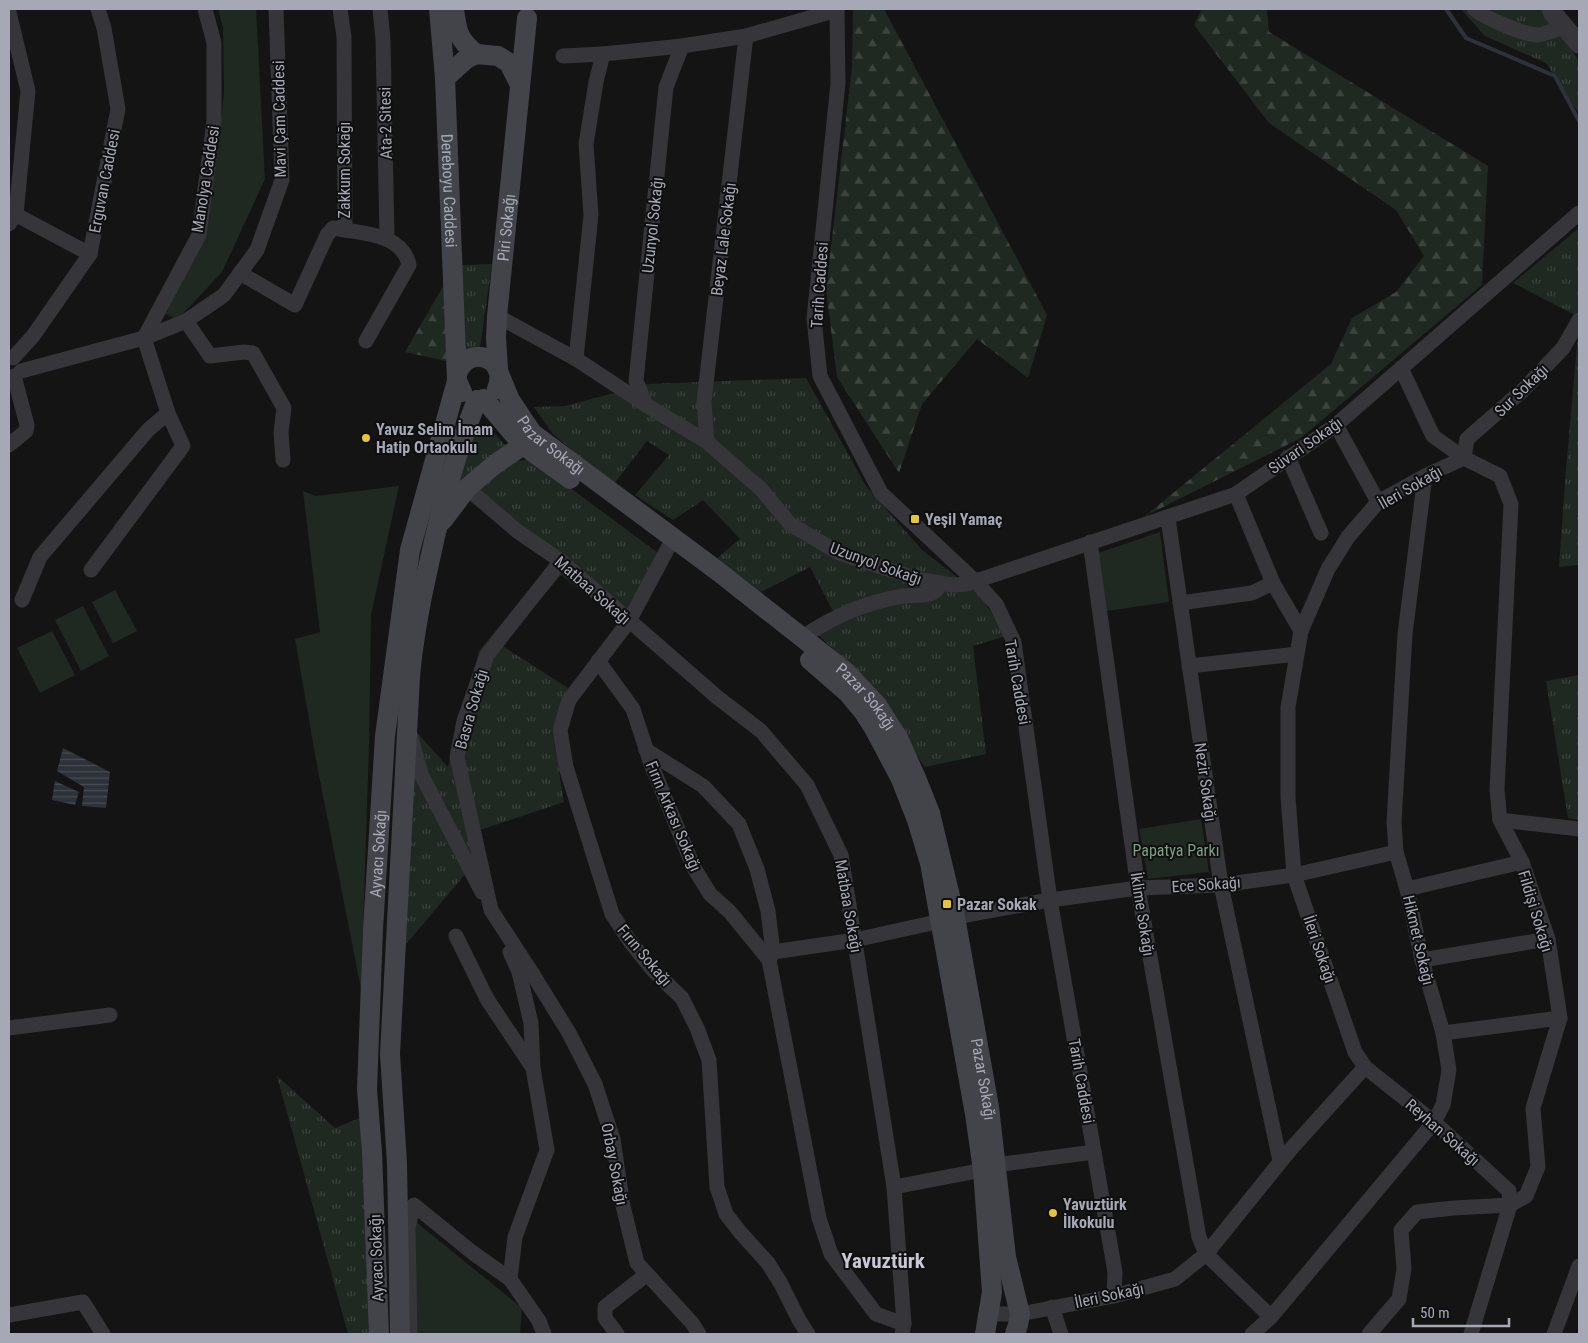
<svg xmlns="http://www.w3.org/2000/svg" width="1588" height="1343" font-family="'Roboto Condensed',sans-serif">
<defs>
<pattern id="grass-tufts" width="24" height="20" patternUnits="userSpaceOnUse" patternTransform="scale(1.25)"><rect width="24" height="20" fill="#202822"/><path d="M3 7l-1-3M5 7V3M7 7l1-3M15 17l-1-3M17 17v-4M19 17l1-3" fill="none" stroke="#3d4440"/></pattern>
<pattern id="forest-firs" width="22" height="20" patternUnits="userSpaceOnUse" patternTransform="scale(1.25)"><rect width="22" height="20" fill="#202822"/><path d="M5 1l3.5 6h-7zM16 11l3.5 6h-7z" fill="#3d4440"/></pattern>
<pattern id="water-rules" width="6" height="5" patternUnits="userSpaceOnUse" patternTransform="scale(1.25)"><rect width="6" height="5" fill="#2d323a"/><path d="M0 2.5h6" fill="none" stroke="#484d54"/></pattern>
</defs>
<rect width="100%" height="100%" fill="#141415"/>
<g fill="url(#grass-tufts)">
<path d="M 1461,9 L 1543,9 L 1579,61 L 1579,114 L 1546,63 L 1485,36 Z"/>
<path d="M 1579,228 L 1579,317 L 1513,283 Z"/>
<path d="M 492,264 L 479,354 L 464,353 L 462,265 Z"/>
<path d="M 1579,323 L 1579,565 L 1559,567 L 1566,469 Z"/>
<path d="M 806,378 L 866,486 L 921,549 L 980,595 L 1006,636 L 973,646 L 986,754 L 925,767 L 863,677 L 814,631 L 834,613 L 810,567 L 761,592 L 717,558 L 740,539 L 703,500 L 673,520 L 635,495 L 669,455 L 647,441 L 613,485 L 553,434 L 534,407 L 565,406 L 648,384 Z"/>
<path d="M 488,426 L 505,445 L 455,493 L 473,427 Z"/>
<path d="M 531,459 L 665,558 L 622,621 L 561,575 L 501,645 L 568,688 L 552,729 L 564,802 L 480,830 L 478,859 L 402,949 L 412,727 L 448,767 L 479,651 L 553,561 L 465,498 L 509,462 Z"/>
<path d="M 1579,675 L 1579,820 L 1568,818 L 1546,681 Z"/>
<path d="M 277,1076 L 335,1128 L 360,1118 L 371,1334 L 348,1334 Z"/>
</g>
<g fill="url(#forest-firs)">
<path d="M 853,9 L 884,9 L 1047,315 L 1028,378 L 977,339 L 922,404 L 899,473 L 837,377 L 826,290 L 852,67 Z"/>
<path d="M 1202,9 L 1267,9 L 1269,32 L 1488,166 L 1482,285 L 1301,438 L 1145,516 L 1331,364 L 1352,318 L 1396,292 L 1424,256 L 1396,210 L 1269,123 L 1194,25 Z"/>
<path d="M 445,283 L 446,361 L 405,352 Z"/>
</g>
<g fill="#202822">
<path d="M 218,9 L 256,9 L 265,179 L 222,272 L 177,320 L 166,314 L 206,223 L 219,143 L 224,92 L 223,28 Z"/>
<path d="M 399,486 L 371,615 L 369,747 L 361,989 L 316,760 L 295,639 L 320,632 L 303,491 L 316,496 Z"/>
<path d="M 1160,532 L 1169,602 L 1107,611 L 1098,553 Z"/>
<path d="M 115,590 L 137,631 L 113,643 L 92,602 Z"/>
<path d="M 83,606 L 109,656 L 81,671 L 55,620 Z"/>
<path d="M 52,631 L 75,675 L 40,693 L 17,648 Z"/>
<path d="M 1201,819 L 1209,872 L 1148,879 L 1139,829 Z"/>
<path d="M 416,1222 L 522,1308 L 520,1334 L 414,1334 L 414,1226 Z"/>
</g>
<g fill="url(#water-rules)">
<path d="M 63,748 L 110,772 L 106,808 L 82,806 L 84,787 L 57,771 Z"/>
<path d="M 55,781 L 79,792 L 75,805 L 52,800 Z"/>
</g>
<g fill="none" stroke-linecap="round" stroke-linejoin="round">
<path stroke="#2d323a" stroke-width="4" d="M 1446,9 L 1466,38 L 1555,76 L 1579,121"/>
<g stroke="#35353a" stroke-width="15">
<path d="M 380,9 L 383,39 L 387,238"/>
<path d="M 837,9 L 838,83 L 814,319 L 820,376 L 881,493 L 976,582 L 996,604 L 1014,642 L 1050,900 L 1115,1272 L 1114,1296"/>
<path d="M 1474,9 C 1485,18 1522,34 1537,35 C 1545,35 1556,29 1564,27"/>
<path d="M 9,12 L 28,91 L 16,214 L 9,224"/>
<path d="M 682,46 L 666,87 L 636,381 L 646,405 L 707,442 L 761,489 L 790,524 L 839,553 L 921,580 L 953,585 L 967,584 L 1236,494 L 1336,425 L 1579,213"/>
<path d="M 563,56 L 603,54"/>
<path d="M 9,211 L 90,254"/>
<path d="M 345,230 C 369,234 403,236 409,265 L 366,341"/>
<path d="M 240,273 L 295,305 L 327,235 L 333,228 L 345,230 L 344,37 L 340,9"/>
<path d="M 497,316 L 576,359 L 646,405"/>
<path d="M 186,321 L 210,356 L 244,352 L 253,353 L 284,408 L 281,432 L 283,460"/>
<path d="M 13,358 L 33,336 L 90,254 L 118,109 L 104,28 L 98,9"/>
<path d="M 576,359 L 591,215 L 586,144 L 596,82 L 603,54 L 682,46 L 746,36 L 837,10"/>
<path d="M 21,371 L 144,338 L 186,321 L 224,295 L 257,250 L 282,180 L 276,9"/>
<path d="M 1336,425 L 1378,502"/>
<path d="M 707,442 L 704,402 L 746,36"/>
<path d="M 9,445 L 26,431 L 27,425 L 14,376"/>
<path d="M 1288,457 L 1321,533"/>
<path d="M 1464,458 L 1425,476 L 1378,502 L 1348,537 L 1328,569 L 1301,631 L 1288,707 L 1288,797 L 1294,875 L 1355,1052 L 1365,1067 L 1434,1122 L 1509,1191 L 1510,1205 L 1471,1334"/>
<path d="M 1464,458 L 1467,439 L 1522,391 L 1563,348 L 1579,320"/>
<path d="M 467,488 L 517,531 L 561,561 L 717,697 L 761,731 L 807,785 L 841,855 L 894,1187 L 904,1324 L 902,1334"/>
<path d="M 1236,494 L 1273,583 L 1301,631"/>
<path d="M 1168,518 L 1221,885 L 1280,1161"/>
<path d="M 1090,542 L 1138,888 L 1199,1237 L 1206,1254 L 1271,1317"/>
<path d="M 668,548 L 629,621 L 569,700 L 560,730 L 566,767 L 612,914 L 629,940 L 653,970 L 682,998 L 697,1028 L 709,1060 L 717,1187 L 726,1214 L 740,1232 L 768,1263 L 781,1284 L 799,1320 L 808,1334"/>
<path d="M 561,561 L 487,655 L 464,721 L 457,757 L 491,910 L 532,973 L 569,1033 L 595,1084 L 613,1139 L 623,1206 L 637,1263 L 692,1323 L 699,1334"/>
<path d="M 91,570 L 183,446 L 168,413 L 144,338 L 199,235 L 214,121 L 214,43 L 205,9"/>
<path d="M 22,600 L 40,557 L 148,430 L 168,413"/>
<path d="M 1180,603 L 1252,593 L 1273,583"/>
<path d="M 803,637 C 832,617 867,602 903,596 C 915,594 936,599 940,584"/>
<path d="M 598,661 L 633,709 L 651,764 L 694,868 L 710,894 L 730,912 L 769,960"/>
<path d="M 1189,666 L 1297,654"/>
<path d="M 411,737 L 421,774 L 482,892"/>
<path d="M 646,750 L 703,786 L 739,824 L 757,869 L 768,911 L 773,952 L 769,960 L 819,1218 L 831,1254 L 876,1314 L 904,1324"/>
<path d="M 1500,820 L 1579,829"/>
<path d="M 1407,889 L 1522,862"/>
<path d="M 955,917 L 1050,900 L 1138,888 L 1221,885 L 1294,875 L 1396,852"/>
<path d="M 456,936 L 487,999 L 533,1068"/>
<path d="M 510,952 L 519,972 L 531,1023 L 533,1068 L 547,1150 L 515,1237 L 510,1279 L 539,1321 L 544,1334"/>
<path d="M 773,952 L 855,940 L 941,921"/>
<path d="M 1422,960 L 1548,939"/>
<path d="M 9,1028 L 110,1015"/>
<path d="M 1443,1033 L 1560,1018"/>
<path d="M 894,1187 L 983,1170 L 995,1165 L 1094,1152"/>
<path d="M 1052,1307 L 1061,1334"/>
<path d="M 990,1314 L 1020,1314 L 1114,1296 L 1175,1279 L 1206,1254 L 1290,1150 L 1365,1067"/>
<path d="M 9,1315 L 83,1302 L 103,1334"/>
<path d="M 410,1334 L 408,1227 L 414,1205 L 473,1253 L 510,1279"/>
<path d="M 617,1334 L 605,1318 L 605,1307 L 647,1274"/>
<path d="M 1252,1334 L 1271,1317 L 1434,1122 L 1443,1105 L 1449,1070 L 1443,1033 L 1422,960 L 1407,889 L 1396,852 L 1394,822 L 1405,634 L 1425,476"/>
<path d="M 1369,1334 L 1399,1299 L 1404,1269 L 1401,1230 L 1417,1212 L 1454,1208 L 1510,1205 L 1526,1196 L 1538,1167 L 1533,1108 L 1560,1018 L 1548,939 L 1522,862 L 1500,820 L 1497,790 L 1511,504 L 1500,476 L 1464,458 L 1433,436 L 1401,368"/>
<path d="M 1554,1334 L 1579,1266"/>
</g>
<path stroke="#35353a" stroke-width="19" d="M 1551,9 L 1552,12 L 1579,44"/>
<g stroke="#43444a" stroke-width="20">
<path id="s1" d="M 439,9 L 445,78 L 457,381 L 462,392"/>
<path d="M 454,9 C 457,32 458,39 476,54"/>
<path d="M 445,78 L 466,59 L 476,54 L 498,56 L 509,63 L 520,85"/>
<path id="s2" d="M 498,369 L 496,338 L 497,316 L 527,18"/>
<path d="M 457,374 C 468,342 510,359 497,389"/>
<path id="s3" d="M 500,376 L 510,400 L 532,433 L 719,572 L 846,672 L 877,705 L 898,738 L 916,778 L 930,813 L 955,917 L 989,1107 L 1006,1257 L 1020,1314 L 1018,1325 L 1015,1334"/>
<path d="M 484,399 L 523,445 L 570,479"/>
<path d="M 443,520 L 467,488 L 494,465 L 523,445"/>
<path d="M 810,660 L 848,693 L 863,711 L 874,728 L 901,779 L 917,820 L 930,863 L 975,1114 L 983,1170 L 992,1292 L 985,1334"/>
<path id="s4" d="M 379,1334 L 372,1153 L 367,1089 L 373,929 L 385,736 L 410,550 L 457,381"/>
<path d="M 400,1334 L 397,1163 L 390,1054 L 410,677 C 413,640 420,604 428,568 C 440,511 455,454 477,400"/>
</g>
</g>
<g fill="#e8c439" stroke="#0f0f10" stroke-width="2">
<circle cx="366" cy="438" r="5"/>
<rect x="910" y="514" width="10" height="10" rx="2.5"/>
<rect x="942" y="899" width="10" height="10" rx="2.5"/>
<circle cx="1053" cy="1213" r="5"/>
</g>
<g text-anchor="middle" stroke-width="4" stroke-linejoin="round" paint-order="stroke">
<g font-size="16" fill="#a6a9b5" stroke="#0f0f10">
<text transform="translate(279 119) rotate(-91)" y="6">Mavi Çam Caddesi</text>
<text transform="translate(385 123) rotate(-91)" y="6">Ata-2 Sitesi</text>
<text transform="translate(344 170) rotate(-90)" y="6">Zakkum Sokağı</text>
<text transform="translate(205 179) rotate(-81)" y="6">Manolya Caddesi</text>
<text transform="translate(104 181) rotate(-79)" y="6">Erguvan Caddesi</text>
<text dy="6" stroke="none"><textPath href="#s1" startOffset="182">Dereboyu Caddesi</textPath></text>
<text transform="translate(652 225) rotate(-84)" y="6">Uzunyol Sokağı</text>
<text dy="6" stroke="none"><textPath href="#s2" startOffset="142">Piri Sokağı</textPath></text>
<text transform="translate(723 239) rotate(-83)" y="6">Beyaz Lale Sokağı</text>
<text transform="translate(819 285) rotate(-86)" y="6">Tarih Caddesi</text>
<text transform="translate(1521 390) rotate(-44)" y="6">Sur Sokağı</text>
<text dy="6" stroke="none"><textPath href="#s3" startOffset="88">Pazar Sokağı</textPath></text>
<text transform="translate(1305 445) rotate(-35)" y="6">Süvari Sokağı</text>
<text transform="translate(1410 487) rotate(-30)" y="6">İleri Sokağı</text>
<text transform="translate(876 563) rotate(20)" y="6">Uzunyol Sokağı</text>
<text transform="translate(593 590) rotate(41)" y="6">Matbaa Sokağı</text>
<text transform="translate(1018 682) rotate(80)" y="6">Tarih Caddesi</text>
<text dy="6" stroke="none"><textPath href="#s3" startOffset="492">Pazar Sokağı</textPath></text>
<text transform="translate(471 709) rotate(-74)" y="6">Basra Sokağı</text>
<text transform="translate(1206 782) rotate(82)" y="6">Nezir Sokağı</text>
<text transform="translate(674 816) rotate(67)" y="6">Fırın Arkası Sokağı</text>
<text dy="6" stroke="none"><textPath href="#s4" startOffset="481">Ayvacı Sokağı</textPath></text>
<text transform="translate(1206 884) rotate(-4)" y="6">Ece Sokağı</text>
<text transform="translate(849 906) rotate(80)" y="6">Matbaa Sokağı</text>
<text transform="translate(1536 911) rotate(73)" y="6">Fildişi Sokağı</text>
<text transform="translate(1143 914) rotate(81)" y="6">İklime Sokağı</text>
<text transform="translate(1419 940) rotate(77)" y="6">Hikmet Sokağı</text>
<text transform="translate(1320 949) rotate(71)" y="6">İleri Sokağı</text>
<text transform="translate(645 955) rotate(50)" y="6">Fırın Sokağı</text>
<text dy="6" stroke="none"><textPath href="#s3" startOffset="898">Pazar Sokağı</textPath></text>
<text transform="translate(1082 1081) rotate(80)" y="6">Tarih Caddesi</text>
<text transform="translate(1443 1132) rotate(41)" y="6">Reyhan Sokağı</text>
<text transform="translate(615 1164) rotate(79)" y="6">Orbay Sokağı</text>
<text transform="translate(376 1258) rotate(-92)" y="6">Ayvacı Sokağı</text>
<text transform="translate(1109 1295) rotate(-12)" y="6">İleri Sokağı</text>
</g>
<g font-size="16" font-weight="bold" fill="#a6a9b5" stroke="#0f0f10" text-anchor="start">
<text x="376" y="435">Yavuz Selim İmam<tspan x="376" dy="18">Hatip Ortaokulu</tspan></text>
<text x="925" y="525">Yeşil Yamaç</text>
<text x="957" y="910">Pazar Sokak</text>
<text x="1063" y="1210">Yavuztürk<tspan x="1063" dy="18">İlkokulu</tspan></text>
</g>
<g font-size="16" fill="#7e9f84" stroke="#0f0f10">
<text x="1176" y="856">Papatya Parkı</text>
</g>
<g font-size="21" font-weight="bold" fill="#c7c8d1" stroke="#0f0f10">
<text x="883" y="1268">Yavuztürk</text>
</g>
</g>
<rect width="1588" height="1343" fill="none" stroke="#a6a9b5" stroke-width="20"/>
<path d="M1413 1318v8h96v-8" fill="none" stroke="#a6a9b5" stroke-width="2.5"/>
<text x="1420" y="1318" font-size="15" fill="#a6a9b5" stroke="#0f0f10" stroke-width="4" paint-order="stroke">50 m</text>
</svg>
